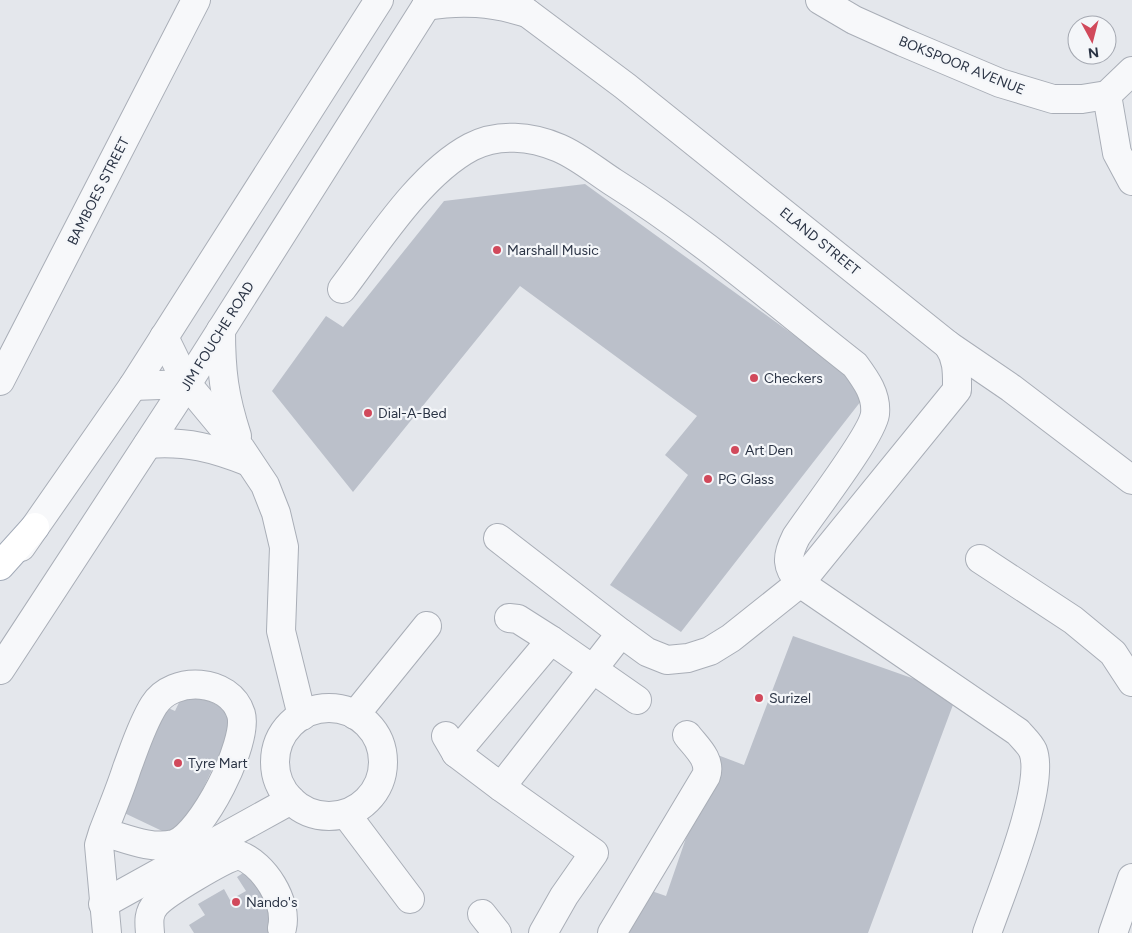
<svg xmlns="http://www.w3.org/2000/svg" width="1132" height="933" font-family="Figtree,sans-serif">
<rect width="100%" height="100%" fill="#e4e7ec"/>
<g fill="#bbc0ca">
<path d="M 585,184 L 860,383 L 861,401 L 681,632 L 610,585 L 688,475 L 665,455 L 697,416 L 520,286 L 353,492 L 272,391 L 326,316 L 343,327 L 444,201 Z"/>
<path d="M 793,636 L 957,694 L 868,933 L 624,933 L 640,887 L 666,896 L 715,754 L 744,765 Z"/>
<path d="M 185,690 L 238,715 L 179,839 L 118,810 L 166,707 L 175,711 Z"/>
<path d="M 252,867 L 278,933 L 194,933 L 189,925 L 205,915 L 198,904 L 224,889 L 230,900 L 246,891 L 237,877 Z"/>
</g>
<g fill="none" stroke-linecap="round" stroke-linejoin="round">
<g stroke="#a9aeb7" stroke-width="30">
<g id="minor">
<path d="M 510,0 L 625,86 L 948,345 L 1011,388 L 1132,480"/>
<path d="M 820,0 L 854,20 L 903,42 L 1000,83 L 1053,99 L 1082,99 L 1107,95 L 1132,71"/>
<path d="M 426,6 C 462,0 492,2 527,13"/>
<path d="M 1107,95 L 1117,153 L 1132,181"/>
<path d="M 342,289 C 377,243 420,174 471,147 C 498,133 531,136 559,148 C 578,156 596,171 613,182 C 699,236 776,303 855,365 C 866,380 877,395 875,414 C 872,436 811,514 796,537 C 786,557 786,567 800,583 L 1018,732 C 1023,738 1030,744 1033,751 C 1046,786 1000,895 987,933"/>
<path d="M 221,330 C 221,371 224,396 237,436"/>
<path d="M 164,337 L 187,384 L 241,449 L 265,485 L 276,513 L 284,547 L 281,631 L 302,716"/>
<path d="M 0,381 L 196,0"/>
<path d="M 133,386 L 187,384"/>
<path d="M 148,444 C 187,441 213,448 249,462"/>
<path d="M 498,538 L 621,633"/>
<path d="M 21,547 L 133,386 L 379,0"/>
<path d="M 980,559 L 1073,620 L 1113,653 L 1132,682"/>
<path d="M 551,640 L 637,700"/>
<path d="M 0,670 L 187,384 L 430,0"/>
<circle cx="329" cy="762" r="54"/>
<path d="M 355,715 L 427,626"/>
<path d="M 446,736 L 456,753 L 501,787 L 621,633 L 647,652 L 667,660 L 688,658 L 710,651 L 731,638 L 800,583 L 957,390 C 957,373 958,360 948,345"/>
<path d="M 456,753 L 551,640 L 518,619 L 509,618"/>
<path d="M 501,787 L 594,853 L 564,896 L 543,933"/>
<path d="M 346,814 L 410,899"/>
<path d="M 103,832 C 111,811 120,790 127,768 C 135,747 142,724 154,705 C 173,675 230,678 241,714 C 249,742 202,835 174,844 C 151,850 125,838 103,832 L 99,845 L 107,933"/>
<path d="M 103,904 L 291,800"/>
<path d="M 482,914 L 497,933"/>
<path d="M 150,933 C 149,922 148,913 156,904 C 166,893 224,858 239,855 C 264,864 288,902 282,928"/>
<path d="M 612,933 L 706,776 C 712,760 696,747 687,735"/>
<path d="M 1113,933 L 1132,878"/>
</g>
</g>
<g stroke="#a3abb8" stroke-width="30">
<path id="major" d="M 0,566 L 35,527"/>
</g>
<use href="#minor" stroke="#f7f8fa" stroke-width="28"/>
<use href="#major" stroke="#fff" stroke-width="28"/>
</g>
<g fill="#d1495b" stroke="#f4f6f9" stroke-width="2">
<circle cx="497" cy="250" r="5"/>
<circle cx="754" cy="378" r="5"/>
<circle cx="368" cy="413" r="5"/>
<circle cx="735" cy="450" r="5"/>
<circle cx="708" cy="479" r="5"/>
<circle cx="759" cy="698" r="5"/>
<circle cx="178" cy="763" r="5"/>
<circle cx="236" cy="902" r="5"/>
</g>
<g text-anchor="middle" stroke-width="4.5" stroke-linejoin="round" paint-order="stroke">
<g font-size="14" fill="#2b3445" stroke="#f4f6f9">
<text transform="translate(962 65) rotate(22)" y="5">BOKSPOOR AVENUE</text>
<text transform="translate(98 191) rotate(-63)" y="5">BAMBOES STREET</text>
<text transform="translate(820 241) rotate(39)" y="5">ELAND STREET</text>
<text transform="translate(217 336) rotate(-58)" y="5">JIM FOUCHE ROAD</text>
</g>
<g font-size="14" fill="#2b3445" stroke="#f4f6f9" text-anchor="start">
<text x="507" y="255">Marshall Music</text>
<text x="764" y="383">Checkers</text>
<text x="378" y="418">Dial-A-Bed</text>
<text x="745" y="455">Art Den</text>
<text x="718" y="484">PG Glass</text>
<text x="769" y="703">Surizel</text>
<text x="188" y="768">Tyre Mart</text>
<text x="246" y="907">Nando's</text>
</g>
</g>
<g transform="translate(1092 40) rotate(173)"><circle r="24" fill="#f4f6f9" stroke="#a4a8b1"/>
<path d="M0-4L9 19L0 12L-9 19Z" fill="#d1495b"/>
<text y="-8" font-size="14" font-weight="bold" text-anchor="middle" fill="#2b3445">N</text>
</g>
</svg>
